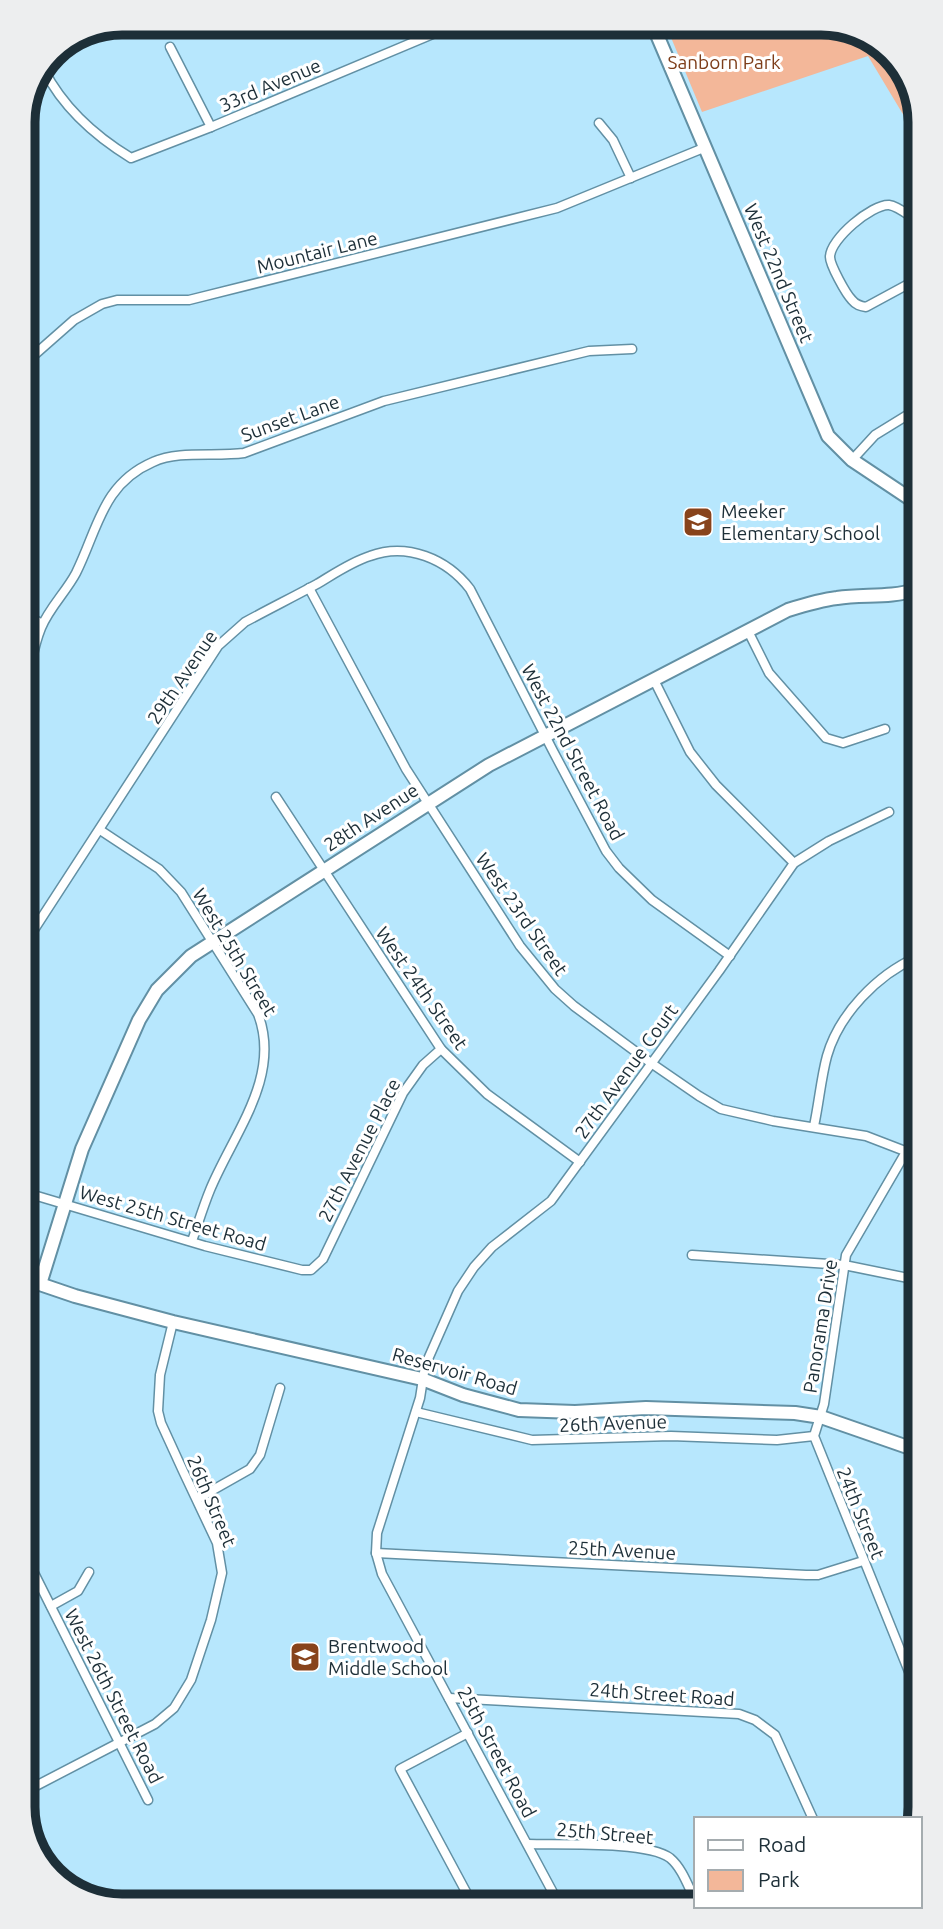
<svg xmlns="http://www.w3.org/2000/svg" width="943" height="1929" font-family="Ubuntu,sans-serif">
<rect width="100%" height="100%" fill="#b7e7fd"/>
<path fill="#f3b799" d="M 665,23 L 828,23 L 881,43 L 913,85 L 913,131 L 868,56 L 702,112 Z"/>
<g fill="none" stroke-linecap="round" stroke-linejoin="round">
<g stroke="#6290a4" stroke-width="11">
<g id="street">
<path d="M 427,23 L 432,33"/>
<path d="M 170,47 L 211,127"/>
<path d="M 44,70 C 63,107 95,136 131,158 L 211,127 L 459,23"/>
<path d="M 599,123 L 613,140 L 631,178"/>
<path d="M 913,218 C 907,214 897,206 889,205 C 872,204 830,239 830,257 C 830,265 846,294 852,300 C 856,305 860,306 866,307 L 914,281"/>
<path d="M 24,364 L 74,320 L 102,304 L 117,300 L 189,300 L 557,208 L 706,147"/>
<path d="M 852,460 L 875,435 L 914,411"/>
<path d="M 309,588 L 406,769 L 520,946 L 555,989 L 574,1006 L 651,1063 L 699,1096 L 721,1109 L 773,1121 L 866,1136 L 905,1151"/>
<path d="M 25,614 L 42,624"/>
<path d="M 748,631 L 769,673 L 826,738 L 843,743 L 885,729"/>
<path d="M 654,680 L 690,752 L 716,785 L 794,863"/>
<path d="M 25,707 C 29,680 31,653 41,628 C 49,608 66,592 76,573 C 98,529 102,484 153,462 C 179,450 215,457 244,453 L 384,401 L 589,351 L 632,349"/>
<path d="M 276,797 L 441,1049 L 487,1094 L 580,1162"/>
<path d="M 100,830 L 159,869 L 181,892 L 258,1014 C 282,1077 233,1134 210,1190 C 203,1207 198,1224 192,1241"/>
<path d="M 26,942 L 218,646 L 245,622 C 269,609 293,597 317,584 C 334,574 351,562 370,556 C 407,542 447,559 470,589 L 553,751 L 606,851 L 619,868 L 652,900 L 730,956"/>
<path d="M 814,1126 C 819,1103 821,1078 827,1056 C 839,1014 877,975 917,957"/>
<path d="M 917,1133 L 846,1255 L 824,1404 L 814,1436 L 920,1699"/>
<path d="M 27,1193 L 205,1246 L 302,1270 L 311,1270 L 323,1259 L 403,1093 L 423,1065 L 441,1049"/>
<path d="M 692,1255 L 844,1265 L 918,1280"/>
<path d="M 416,1412 L 532,1440 L 671,1436 L 777,1440 L 814,1436"/>
<path d="M 197,1499 L 250,1469 L 260,1455 L 280,1388"/>
<path d="M 376,1553 L 806,1575 L 818,1575 L 863,1561"/>
<path d="M 29,1563 L 148,1800"/>
<path d="M 51,1606 L 78,1591 L 89,1572"/>
<path d="M 449,1698 L 739,1714 L 755,1720 L 775,1735 L 813,1819"/>
<path d="M 468,1733 L 400,1769 L 472,1903"/>
<path d="M 30,1789 L 155,1724 L 174,1708 L 191,1680 L 211,1620 L 222,1573 L 217,1543 L 183,1471 L 161,1423 L 158,1411 L 160,1375 L 173,1322"/>
<path d="M 528,1844 C 559,1845 648,1841 670,1858 C 682,1868 688,1886 695,1900"/>
<path d="M 558,1902 L 382,1574 L 376,1553 L 377,1533 L 420,1398 L 425,1366 L 458,1291 L 474,1267 L 492,1247 L 551,1201 L 719,971 L 794,863 L 829,841 L 889,812"/>
</g>
</g>
<g stroke="#6290a4" stroke-width="16">
<g id="secondary">
<path d="M 652,23 L 828,436 L 852,460 L 915,502"/>
<path d="M 28,1280 L 75,1296 L 173,1322 L 422,1379 L 463,1395 L 519,1410 L 575,1412 L 646,1408 L 795,1413 L 821,1417 L 919,1451"/>
<path d="M 40,1284 L 82,1149 L 139,1020 L 157,990 L 191,956 L 489,765 L 788,610 C 804,605 820,600 837,598 C 863,594 890,598 915,590"/>
</g>
</g>
<use href="#street" stroke="#fff" stroke-width="8"/>
<use href="#secondary" stroke="#fff" stroke-width="12"/>
</g>
<defs>
<g id="school-square" transform="scale(1.575)"><rect x="-9" y="-9" width="18" height="18" rx="4" fill="#88431b" stroke="#fff"/><path d="M0-5L7-2L0 1L-7-2ZM-4 1L0 2.5L4 1V4Q0 6-4 4Z" fill="#fff"/></g>
</defs>
<g fill-rule="evenodd">
<use href="#school-square" x="698" y="522"/>
<use href="#school-square" x="305" y="1657"/>
</g>
<g text-anchor="middle" stroke-width="6" stroke-linejoin="round" paint-order="stroke">
<g font-size="19" fill="#7d3d19" stroke="#fff">
<text x="724" y="69">Sanborn Park</text>
</g>
<g font-size="19" fill="#1d2f38" stroke="#fff">
<text transform="translate(270 85) rotate(-23)" y="7">33rd Avenue</text>
<text transform="translate(317 252) rotate(-14)" y="7">Mountair Lane</text>
<text transform="translate(779 273) rotate(67)" y="7">West 22nd Street</text>
<text transform="translate(290 418) rotate(-20)" y="7">Sunset Lane</text>
<text transform="translate(182 677) rotate(-56)" y="7">29th Avenue</text>
<text transform="translate(573 752) rotate(62)" y="7">West 22nd Street Road</text>
<text transform="translate(371 817) rotate(-33)" y="7">28th Avenue</text>
<text transform="translate(522 914) rotate(55)" y="7">West 23rd Street</text>
<text transform="translate(235 952) rotate(59)" y="7">West 25th Street</text>
<text transform="translate(422 988) rotate(55)" y="7">West 24th Street</text>
<text transform="translate(626 1071) rotate(-54)" y="7">27th Avenue Court</text>
<text transform="translate(359 1150) rotate(-63)" y="7">27th Avenue Place</text>
<text transform="translate(173 1218) rotate(16)" y="7">West 25th Street Road</text>
<text transform="translate(820 1326) rotate(-81)" y="7">Panorama Drive</text>
<text transform="translate(455 1371) rotate(16)" y="7">Reservoir Road</text>
<text transform="translate(613 1423) rotate(-2)" y="7">26th Avenue</text>
<text transform="translate(212 1501) rotate(67)" y="7">26th Street</text>
<text transform="translate(861 1513) rotate(68)" y="7">24th Street</text>
<text transform="translate(622 1550) rotate(3)" y="7">25th Avenue</text>
<text transform="translate(662 1694) rotate(4)" y="7">24th Street Road</text>
<text transform="translate(114 1696) rotate(63)" y="7">West 26th Street Road</text>
<text transform="translate(497 1752) rotate(62)" y="7">25th Street Road</text>
<text transform="translate(605 1833) rotate(5)" y="7">25th Street</text>
</g>
<g font-size="19" fill="#1d2f38" stroke="#fff" text-anchor="start">
<text x="721" y="518">Meeker<tspan x="721" dy="22">Elementary School</tspan></text>
<text x="328" y="1653">Brentwood<tspan x="328" dy="22">Middle School</tspan></text>
</g>
</g>
<path d="M0 0H943V1929H0ZM122 35H821A87 87 0 0 1 908 122V1807A87 87 0 0 1 821 1894H122A87 87 0 0 1 35 1807V122A87 87 0 0 1 122 35Z" fill="#edeeef" fill-rule="evenodd"/>
<path fill="none" stroke="#1d2f38" stroke-width="9" d="M122 35H821A87 87 0 0 1 908 122V1807A87 87 0 0 1 821 1894H122A87 87 0 0 1 35 1807V122A87 87 0 0 1 122 35Z"/>
<rect x="694" y="1817" width="228" height="91" fill="#ffffff" stroke="#a5acaf" stroke-width="2"/>
<rect x="708" y="1840" width="35" height="10" fill="#ffffff" stroke="#a5acaf" stroke-width="2"/>
<text x="758" y="1852" font-size="21" fill="#1d2f38">Road</text>
<rect x="708" y="1870" width="35" height="21" fill="#f3b799" stroke="#a5acaf" stroke-width="2"/>
<text x="758" y="1887" font-size="21" fill="#1d2f38">Park</text>
</svg>
